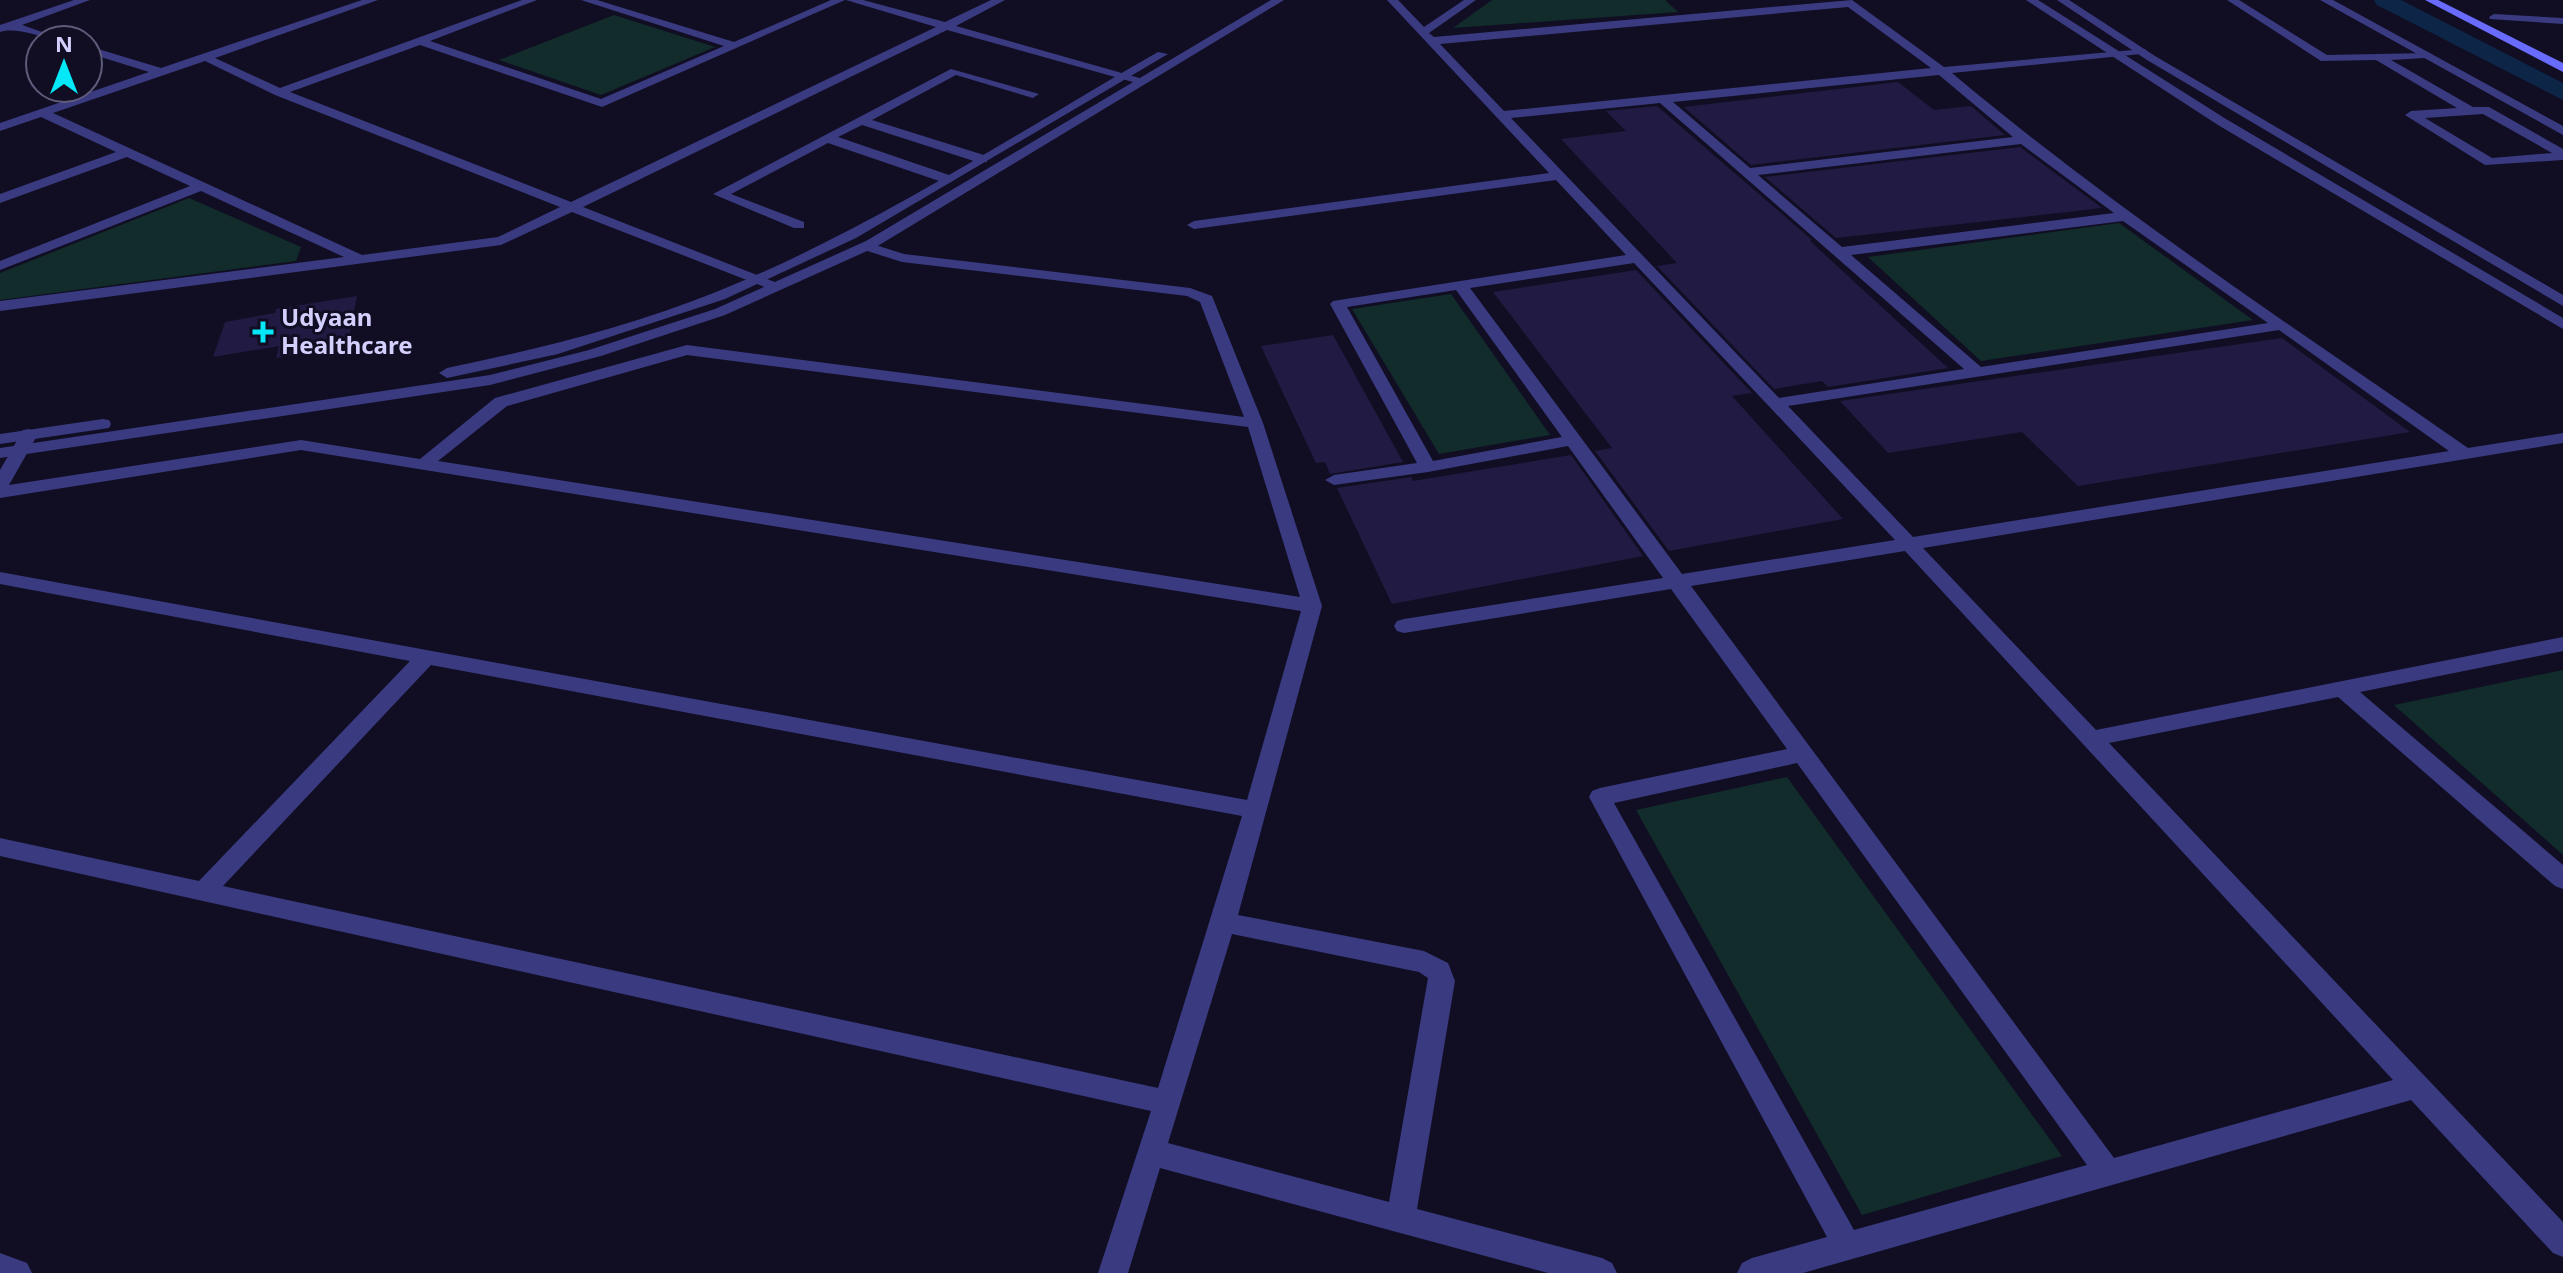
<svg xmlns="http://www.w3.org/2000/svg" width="2563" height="1273" font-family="'Noto Sans',sans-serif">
<rect width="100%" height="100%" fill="#110e23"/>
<g fill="#112c2a">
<path d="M 1492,0 L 1665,0 L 1678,12 L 1453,28 Z"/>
<path d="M 614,15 L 715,47 L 601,95 L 499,60 Z"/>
<path d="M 189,198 L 301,247 L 296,261 L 0,300 L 0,273 Z"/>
<path d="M 2119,223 L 2253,320 L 1981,361 L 1868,257 Z"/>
<path d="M 1451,294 L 1550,435 L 1439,454 L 1352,309 Z"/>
<path d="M 2563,670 L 2563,855 L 2394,705 Z"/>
<path d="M 1787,777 L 2062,1156 L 1862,1215 L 1636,810 Z"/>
</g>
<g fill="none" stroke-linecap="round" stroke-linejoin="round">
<path fill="#0d2647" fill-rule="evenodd" d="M 2374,0 L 2401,0 L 2563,83 L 2563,100 L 2377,5 Z"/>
</g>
<g fill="#211b43">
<path d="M 1898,82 L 1934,110 L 1971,106 L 2005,135 L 1751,165 L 1684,107 Z"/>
<path d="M 1657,106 L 1812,240 L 1810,241 L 1948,368 L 1828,387 L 1822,381 L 1774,389 L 1657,266 L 1677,263 L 1561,139 L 1626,131 L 1606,111 Z"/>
<path d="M 2020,147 L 2102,208 L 1836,238 L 1765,177 Z"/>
<path d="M 1636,270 L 1752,393 L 1732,396 L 1843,519 L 1669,551 L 1595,451 L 1612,448 L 1493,292 Z"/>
<path d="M 357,296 L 349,337 L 331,340 L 330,349 L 276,358 L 279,346 L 213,357 L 225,322 L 275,313 L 276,309 Z"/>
<path d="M 1333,335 L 1403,462 L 1330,474 L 1325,462 L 1316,463 L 1261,346 Z"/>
<path d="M 2282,338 L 2410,432 L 2078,486 L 2022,432 L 1888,453 L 1840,401 Z"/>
<path d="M 1571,455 L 1643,556 L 1392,604 L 1337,488 L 1411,477 L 1413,481 Z"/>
</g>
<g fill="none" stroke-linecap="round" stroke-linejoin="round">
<path fill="#3a3a81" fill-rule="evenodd" d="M 2227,0 L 2239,0 L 2327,55 L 2428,53 L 2430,55 L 2424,58 L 2391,60 L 2473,107 L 2489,107 L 2563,149 L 2563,160 L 2485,165 L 2405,115 L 2411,111 L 2457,108 L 2376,60 L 2321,61 ZM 2483,114 L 2552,153 L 2492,158 L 2425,118 Z"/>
<g fill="#3a3a81" fill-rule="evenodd">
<path d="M 74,0 L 90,0 L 22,25 L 65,40 C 43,40 21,26 0,32 L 0,25 L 6,23 Z"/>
<path d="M 362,0 L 378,0 L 215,58 L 280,88 L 522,0 L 537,0 L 430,41 L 601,99 L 724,46 L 581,0 L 597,0 L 734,42 L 831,0 L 845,0 L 602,107 L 420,45 L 290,92 L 571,202 L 936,27 L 846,0 L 863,0 L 945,22 L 991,0 L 1005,0 L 956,26 L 1150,81 L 1140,84 L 947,30 L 583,207 L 780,284 L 780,290 L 775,291 L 572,212 L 501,245 L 0,311 L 0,301 L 344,257 L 201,191 L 0,270 L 0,261 L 190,186 L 127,157 L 0,203 L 0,194 L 116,152 L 41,117 L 0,131 L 0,123 L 149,72 L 88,53 L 88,46 L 161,68 ZM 205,61 L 275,95 L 560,207 L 498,237 L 362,255 L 53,113 Z"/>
<path d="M 1387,0 L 1398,0 L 1424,27 L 1464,0 L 1476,0 L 1429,33 L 1434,37 L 1852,0 L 1944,67 L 2145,49 L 2147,51 L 2141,54 L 1952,73 C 2115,210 2293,327 2468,448 L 2563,433 L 2563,443 L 1923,548 L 2096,730 L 2563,637 L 2563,651 L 2360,692 L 2563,865 L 2563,889 L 2555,886 L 2338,697 L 2109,743 L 2563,1222 L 2563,1257 L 2553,1253 L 2411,1100 L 1803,1273 L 1737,1273 L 1742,1263 L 1752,1258 L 1827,1237 L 1589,797 L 1592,791 L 1600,788 L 1787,749 L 1671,589 L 1404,633 L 1397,631 L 1394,626 L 1397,621 L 1404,619 L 1663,578 L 1568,446 L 1428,472 L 1334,485 L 1325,480 L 1334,475 L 1417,463 L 1330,304 L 1333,301 L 1626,255 L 1556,180 L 1194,229 L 1187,225 L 1194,221 L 1549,173 ZM 1848,7 L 1931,68 L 1504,111 L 1440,44 ZM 1939,75 L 2013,137 L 1750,168 L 1673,102 ZM 1660,103 L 1964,369 L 1779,398 L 1511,118 ZM 2021,144 L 2114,213 L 1842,247 L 1758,175 ZM 2123,221 L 2268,323 L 1981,367 L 1851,255 ZM 1634,263 L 1895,540 L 1682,574 L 1470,288 ZM 1456,290 L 1562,437 L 1433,461 L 1347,307 ZM 2279,330 L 2449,451 L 1913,537 L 1788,406 ZM 1905,551 L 2393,1080 L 2114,1158 L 1691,586 ZM 1797,763 L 2087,1165 L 1854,1230 L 1614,803 Z"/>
<path d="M 2494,14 L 2563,18 L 2563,24 L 2490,19 L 2489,17 Z"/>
<path d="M 951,69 L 1039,94 L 1033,98 L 956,75 L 872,120 L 987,156 L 987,162 L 977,162 L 862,125 L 838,137 L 952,176 L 952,182 L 942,182 L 828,143 L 731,194 L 804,222 L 804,228 L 794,228 L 713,194 Z"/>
<path d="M 866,242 L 904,254 L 1190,288 L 1212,296 L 1263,423 L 1322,606 L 1238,915 L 1424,951 L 1448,963 L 1455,981 L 1417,1209 L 1602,1258 L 1612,1263 L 1617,1273 L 1548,1273 L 1160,1168 L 1128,1273 L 1098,1273 L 1151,1111 L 0,856 L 0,838 L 199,881 L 410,661 L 0,584 L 0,572 L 1247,800 L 1301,611 L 301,450 L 0,498 L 0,470 L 23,430 L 29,429 L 38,434 L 9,485 L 301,440 L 420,459 L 495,398 L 687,345 L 1244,417 L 1200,302 L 1187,296 L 902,262 L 861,249 L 859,246 ZM 687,355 L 1248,427 L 1300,597 L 438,461 L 507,406 ZM 431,665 L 1242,816 L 1158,1088 L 223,886 ZM 1232,934 L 1419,972 L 1428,978 L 1389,1202 L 1168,1143 Z"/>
<path d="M 0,1253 L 27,1263 L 32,1273 L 0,1273 Z"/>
</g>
<g fill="#3a3a81" fill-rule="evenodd">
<path d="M 1271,0 L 1284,0 L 876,247 L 725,315 L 601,356 L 490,385 L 0,458 L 0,448 L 490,375 L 589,350 L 715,309 L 866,241 Z"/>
<path d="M 2026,0 L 2038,0 L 2226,119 L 2563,318 L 2563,329 L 2218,125 Z"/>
<path d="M 2057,0 L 2069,0 L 2155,56 L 2563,295 L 2563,306 L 2147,60 Z"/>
<path d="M 2320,0 L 2333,0 L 2563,126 L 2563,135 Z"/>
<path d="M 1158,52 L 1168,54 L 856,238 L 725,299 L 558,354 L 447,378 L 439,373 L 447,368 C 538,349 629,327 716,292 C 871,230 1013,135 1158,52 Z"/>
<path d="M 103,419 L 109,420 L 111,424 L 109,428 L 0,444 L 0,434 Z"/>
</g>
<path fill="#696bfd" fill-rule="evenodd" d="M 2425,0 L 2438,0 L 2563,63 L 2563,72 Z"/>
</g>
<path fill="#04e8f7" stroke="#110e23" stroke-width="3" d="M259 320h8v8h8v8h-8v8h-8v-8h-8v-8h8z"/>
<g text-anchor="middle" stroke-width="6" stroke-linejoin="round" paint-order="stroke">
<g font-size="24" font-weight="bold" fill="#d4d0fe" stroke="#110e23" text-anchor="start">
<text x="281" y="326">Udyaan<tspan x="281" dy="28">Healthcare</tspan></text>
</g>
</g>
<g transform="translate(64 64)"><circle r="38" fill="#110e23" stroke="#5f5c7b" stroke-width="2"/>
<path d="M0-6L14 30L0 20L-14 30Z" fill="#04e8f7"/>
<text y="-12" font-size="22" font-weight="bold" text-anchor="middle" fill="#d4d0fe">N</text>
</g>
</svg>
